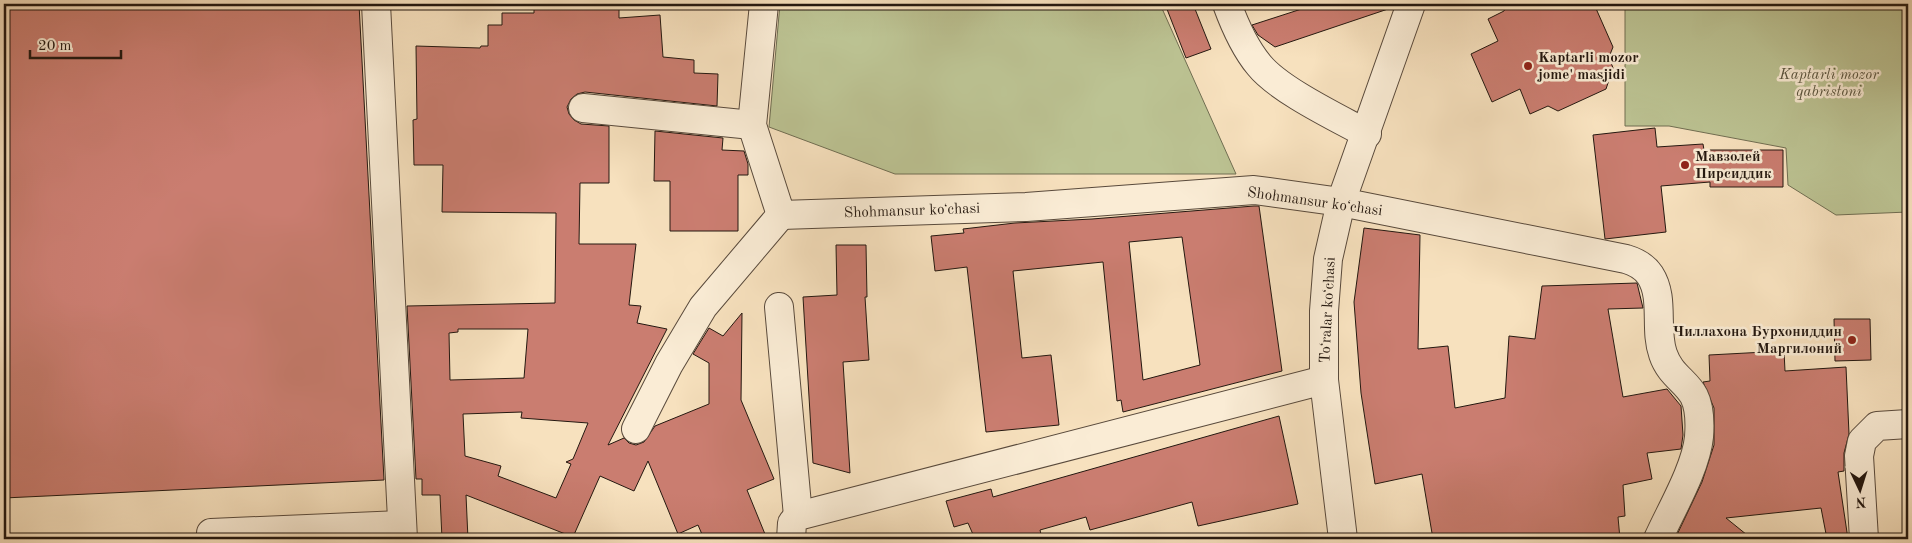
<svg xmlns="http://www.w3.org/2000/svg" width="1912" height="543" font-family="'Old Standard TT',serif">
<rect width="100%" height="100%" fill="#f7e1be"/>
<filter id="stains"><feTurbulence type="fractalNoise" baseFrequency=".004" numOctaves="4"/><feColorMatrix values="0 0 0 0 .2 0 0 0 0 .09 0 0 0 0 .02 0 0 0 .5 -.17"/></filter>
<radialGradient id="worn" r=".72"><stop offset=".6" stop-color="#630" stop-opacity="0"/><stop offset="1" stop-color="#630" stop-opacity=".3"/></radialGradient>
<g fill="#bcc393" stroke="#706e52">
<path d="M 780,4 L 1160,4 L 1236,174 L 895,174 L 769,127 Z"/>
<path d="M 1625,4 L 1908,4 L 1908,212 L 1836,215 L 1788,185 L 1786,148 L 1669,126 L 1625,126 Z"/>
</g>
<g fill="#ca7d70" stroke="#241810" fill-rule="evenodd">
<path d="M 4,4 L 359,4 L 384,480 L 4,498 Z"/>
<path d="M 534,4 L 557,4 L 557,9 L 619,8 L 619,18 L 660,15 L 663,57 L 694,60 L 694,73 L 718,74 L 717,106 L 585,92 L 577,94 L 571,99 L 567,107 L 569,114 L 574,120 L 581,124 L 609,126 L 609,183 L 580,183 L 579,244 L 636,244 L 629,305 L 641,306 L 637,323 L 667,329 L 608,445 L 624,438 L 629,443 L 636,445 L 644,442 L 655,426 L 709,404 L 709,363 L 693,354 L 709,328 L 723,336 L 742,313 L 741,400 L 774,479 L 747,490 L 767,539 L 704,539 L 698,525 L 678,534 L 648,461 L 634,491 L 600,476 L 573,537 L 466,495 L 468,539 L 442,539 L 440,495 L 422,495 L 422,479 L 416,479 L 407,306 L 555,303 L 556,213 L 442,212 L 443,165 L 414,165 L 413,120 L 417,119 L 416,46 L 480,48 L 481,46 L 488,46 L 488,25 L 502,25 L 502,13 L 534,13 ZM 458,329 L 528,329 L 524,378 L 450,380 L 449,333 L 458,332 ZM 522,412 L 521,418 L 588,423 L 573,459 L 566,462 L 571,464 L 556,498 L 498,476 L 501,466 L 465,456 L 463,414 Z"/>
<path d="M 1165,4 L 1193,4 L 1211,49 L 1186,58 Z"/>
<path d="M 1317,4 L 1391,4 L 1391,8 L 1275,47 L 1258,35 L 1252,25 Z"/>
<path d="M 1507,4 L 1594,4 L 1613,47 L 1609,57 L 1613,68 L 1606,89 L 1558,111 L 1548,106 L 1530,114 L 1520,89 L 1492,102 L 1471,54 L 1498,41 L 1488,19 L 1504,11 Z"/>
<path d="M 1655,128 L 1657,147 L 1703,144 L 1704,150 L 1783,150 L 1783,187 L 1710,187 L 1710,182 L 1661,186 L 1666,232 L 1605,239 L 1593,135 Z"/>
<path d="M 655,131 L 723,138 L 722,150 L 744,151 L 748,164 L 748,175 L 738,175 L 738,231 L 670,231 L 670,181 L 654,181 Z"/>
<path d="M 1254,206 L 1259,206 L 1282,371 L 1123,412 L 1121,400 L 1117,401 L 1103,262 L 1013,271 L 1022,358 L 1051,355 L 1059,425 L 986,432 L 967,267 L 935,271 L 931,236 L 964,233 L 963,229 L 1015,223 L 1092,219 ZM 1182,237 L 1200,365 L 1143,380 L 1129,242 Z"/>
<path d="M 1364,228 L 1420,235 L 1418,349 L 1448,346 L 1455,408 L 1505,398 L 1509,336 L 1535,339 L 1542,286 L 1637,283 L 1643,308 L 1608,309 L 1623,397 L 1667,389 L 1681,406 L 1683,435 L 1681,449 L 1647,453 L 1652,479 L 1623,485 L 1625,516 L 1618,517 L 1620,539 L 1433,539 L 1422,474 L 1375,484 L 1361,393 L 1354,302 Z"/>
<path d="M 836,245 L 866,245 L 867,297 L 865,297 L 869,360 L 843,362 L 850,473 L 813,463 L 803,297 L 837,295 Z"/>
<path d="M 1834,319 L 1870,319 L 1871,360 L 1835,361 Z"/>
<path d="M 1784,351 L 1785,371 L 1846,367 L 1849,434 L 1844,453 L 1844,471 L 1838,472 L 1848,539 L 1827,539 L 1821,508 L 1726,518 L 1752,539 L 1675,539 L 1702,482 L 1714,445 L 1714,408 L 1703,382 L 1710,381 L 1709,355 Z"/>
<path d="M 1279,416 L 1298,504 L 1198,526 L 1192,502 L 1090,530 L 1086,517 L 1040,530 L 1042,539 L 975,539 L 968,523 L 954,527 L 946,501 L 991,489 L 993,497 Z"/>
</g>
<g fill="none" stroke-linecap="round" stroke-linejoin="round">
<g stroke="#594a3c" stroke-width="30">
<g id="minor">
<path d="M 376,4 L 403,539"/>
<path d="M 764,4 L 752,125 L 781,215 L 1026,207 L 1254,190 L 1341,202 L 1626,259 C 1636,262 1644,266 1650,275 C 1665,298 1654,329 1663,354 C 1670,375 1686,381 1694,396 C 1700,408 1700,424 1699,437 C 1696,468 1671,510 1658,539"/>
<path d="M 1227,4 C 1235,26 1244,47 1259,65 C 1279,90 1338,118 1367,134"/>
<path d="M 583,108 L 752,125"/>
<path d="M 779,307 L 798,516"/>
<path d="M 636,429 L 669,364 L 703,307 L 781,215"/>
<path d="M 211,533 L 401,525"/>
<path d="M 791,539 L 792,523 L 798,516 L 1324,380"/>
<path d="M 1343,539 L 1324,380 L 1324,311 L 1328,259 L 1341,202 L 1411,4"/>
<path d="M 1864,539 L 1859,456 L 1862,441 L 1877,426 L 1908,424"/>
</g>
</g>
<use href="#minor" stroke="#faecd5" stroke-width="28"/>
</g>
<g fill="#8f2418" stroke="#faecd5" stroke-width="2">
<circle cx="1528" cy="66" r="5"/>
<circle cx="1685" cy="165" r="5"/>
<circle cx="1852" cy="340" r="5"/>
</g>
<g text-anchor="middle" stroke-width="5" stroke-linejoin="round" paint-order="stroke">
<g font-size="15" font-weight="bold" fill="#241810" stroke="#faecd5" text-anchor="start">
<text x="1538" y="62">Kaptarli mozor<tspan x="1538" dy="17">jome' masjidi</tspan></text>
<text x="1695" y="161">Мавзолей<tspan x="1695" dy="17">Пирсиддик</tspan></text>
<text x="1842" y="336" text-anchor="end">Чиллахона Бурхониддин<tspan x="1842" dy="17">Маргилоний</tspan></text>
</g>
<g font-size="15" font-style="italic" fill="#59543e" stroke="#faecd5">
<text x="1829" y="79">Kaptarli mozor<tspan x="1829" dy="17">qabristoni</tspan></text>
</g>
<g font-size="15" fill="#241810" stroke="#faecd5">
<text transform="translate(1315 201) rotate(8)" y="5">Shohmansur koʻchasi</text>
<text transform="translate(912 210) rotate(-2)" y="5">Shohmansur koʻchasi</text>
<text transform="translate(1327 310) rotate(-87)" y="5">Toʻralar koʻchasi</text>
</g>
</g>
<rect width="1912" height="543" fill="none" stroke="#f7e1be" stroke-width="20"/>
<rect x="5" y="5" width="1902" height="533" fill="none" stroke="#241810" stroke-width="2.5"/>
<rect x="10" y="10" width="1892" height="523" fill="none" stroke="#241810"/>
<g transform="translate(1860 490) rotate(176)" stroke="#faecd5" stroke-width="4" paint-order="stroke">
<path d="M0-4L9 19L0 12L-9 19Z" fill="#241810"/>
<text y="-8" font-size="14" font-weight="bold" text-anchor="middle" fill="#241810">N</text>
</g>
<path d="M30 50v8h91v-8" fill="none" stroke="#241810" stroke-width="2.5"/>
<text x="38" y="50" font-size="15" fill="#241810" stroke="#faecd5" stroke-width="4" paint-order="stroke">20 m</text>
<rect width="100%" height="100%" filter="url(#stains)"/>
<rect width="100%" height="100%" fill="url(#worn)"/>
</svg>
